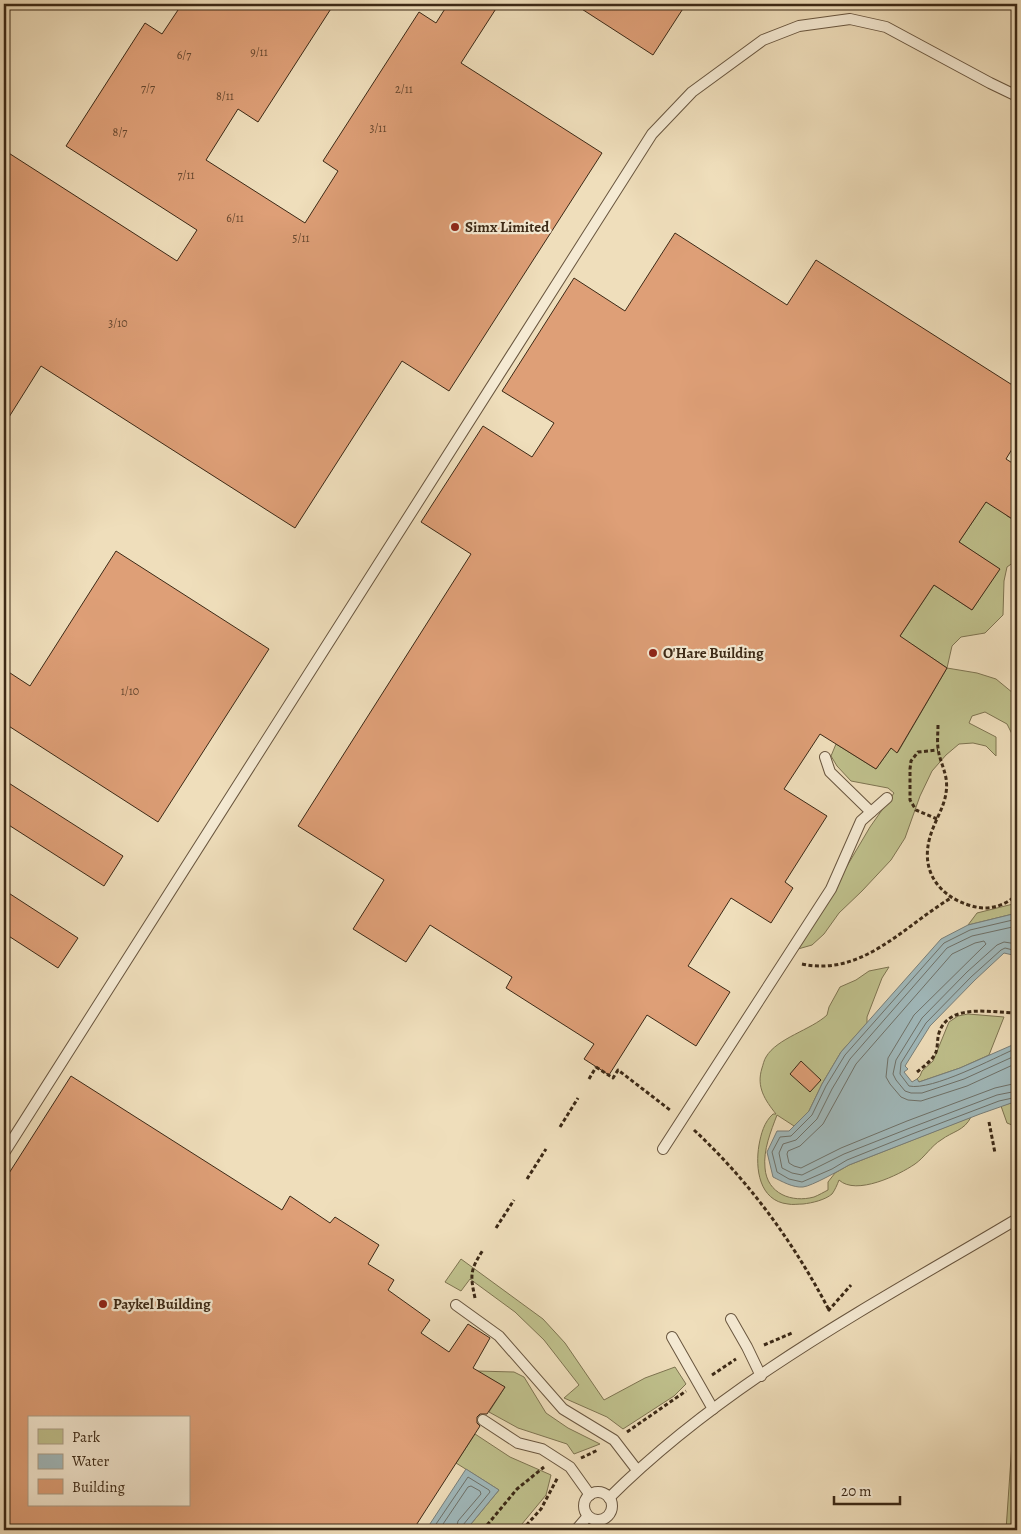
<svg xmlns="http://www.w3.org/2000/svg" width="1021" height="1534" font-family="Alegreya,serif">
<rect width="100%" height="100%" fill="#efdebb"/>
<filter id="stains"><feTurbulence type="fractalNoise" baseFrequency=".004" numOctaves="4"/><feColorMatrix values="0 0 0 0 .2 0 0 0 0 .09 0 0 0 0 .02 0 0 0 .5 -.17"/></filter>
<radialGradient id="worn" r=".72"><stop offset=".6" stop-color="#630" stop-opacity="0"/><stop offset="1" stop-color="#630" stop-opacity=".3"/></radialGradient>
<g fill="#bfc08c" stroke="#7e7451">
<path d="M 989,497 L 1007,516 L 1017,522 L 1017,560 L 1007,567 L 1004,581 L 1003,615 L 985,633 L 961,637 L 952,646 L 947,668 L 977,673 L 996,679 L 1013,693 L 1017,701 L 1017,744 L 1007,724 L 985,712 L 972,716 L 969,723 L 996,737 L 996,756 L 986,746 L 973,743 L 959,744 L 946,755 L 932,771 L 920,796 L 905,838 L 891,860 L 862,891 L 839,913 L 824,934 L 812,945 L 798,949 L 870,827 L 894,793 L 888,788 L 851,781 L 837,766 L 831,756 L 836,744 L 876,769 L 891,748 L 898,752 L 947,668 L 913,645 L 892,648 L 934,585 L 972,610 L 999,569 L 959,542 Z"/>
<path d="M 1017,903 L 1017,913 L 968,925 L 977,913 Z"/>
<path d="M 889,967 L 882,978 L 867,1017 L 867,1023 L 841,1052 L 822,1084 L 809,1111 L 794,1126 L 777,1115 C 771,1131 763,1150 765,1168 C 767,1194 792,1203 814,1197 C 819,1195 824,1192 828,1190 L 828,1182 L 835,1173 L 849,1165 L 971,1117 C 964,1131 953,1131 941,1140 C 931,1146 925,1157 915,1164 C 899,1175 856,1196 839,1180 C 837,1185 835,1190 832,1194 C 825,1200 812,1203 803,1204 C 798,1204 792,1205 788,1204 C 759,1201 755,1168 759,1145 C 761,1134 764,1122 773,1114 L 776,1114 C 765,1100 756,1087 762,1068 C 763,1065 764,1060 766,1057 C 777,1038 811,1030 827,1015 L 829,1007 L 840,987 L 856,980 L 869,971 Z"/>
<path d="M 968,1014 L 1004,1017 L 989,1055 L 960,1068 L 919,1082 L 917,1079 L 920,1076 L 922,1071 L 933,1061 L 949,1022 L 958,1016 Z"/>
<path d="M 1017,1101 L 1017,1127 L 1007,1123 L 1001,1106 Z"/>
<path d="M 461,1259 L 543,1319 L 565,1343 L 604,1400 L 645,1378 L 675,1367 L 686,1384 L 674,1396 L 623,1429 L 607,1417 L 564,1398 L 579,1385 L 544,1340 L 515,1312 L 470,1279 L 461,1291 L 445,1282 Z"/>
<path d="M 476,1371 L 514,1372 L 524,1377 L 546,1413 L 568,1428 L 600,1444 L 574,1454 L 567,1444 L 518,1428 L 489,1412 L 505,1387 Z"/>
<path d="M 1016,1386 L 1017,1530 L 1006,1530 Z"/>
<path d="M 475,1434 L 510,1457 L 551,1475 L 546,1495 L 517,1530 L 466,1530 L 499,1490 L 456,1463 Z"/>
</g>
<g fill="#a0b9bc" stroke="#787f7a">
<path d="M 1017,913 L 1017,956 L 1004,953 L 975,980 L 930,1026 L 905,1066 L 908,1069 L 904,1072 L 912,1082 L 917,1079 L 919,1082 L 960,1068 L 1017,1043 L 1017,1101 L 980,1114 L 849,1165 C 840,1170 812,1186 803,1187 C 793,1188 781,1181 773,1177 L 767,1152 L 777,1131 L 789,1131 L 809,1111 L 822,1084 L 841,1052 L 941,939 L 968,925 Z"/>
<path d="M 466,1469 L 499,1490 L 466,1530 L 426,1530 Z"/>
</g>
<g fill="none" stroke-linecap="round" stroke-linejoin="round">
<g stroke="#6e7169" stroke-width="1">
<path d="M 1017,919 L 970,930 L 944,943 L 845,1055 L 826,1086 L 812,1115 L 791,1136 L 780,1137 L 772,1152 L 777,1172 L 789,1179 L 802,1182 L 832,1169 L 847,1160 L 912,1134 L 999,1101 L 1017,1097"/>
<path d="M 1017,926 L 972,936 L 947,948 L 850,1059 L 832,1089 L 817,1119 L 796,1140 L 783,1144 L 779,1153 L 782,1168 L 792,1173 L 802,1175 L 844,1154 L 910,1128 L 997,1095 L 1017,1091"/>
<path d="M 1017,944 L 1004,942 L 997,945 L 967,972 L 922,1018 L 896,1060 L 893,1074 L 896,1080 L 905,1091 L 911,1093 L 922,1093 L 964,1079 L 1017,1055"/>
<path d="M 1017,951 L 1005,948 L 1001,950 L 971,977 L 926,1023 L 901,1063 L 900,1074 L 909,1086 C 932,1091 994,1058 1017,1048"/>
<path d="M 1017,1063 L 967,1086 L 921,1101 L 908,1100 L 901,1097 L 890,1084 L 886,1077 L 888,1058 L 914,1015 L 986,944 L 984,941 L 975,943 L 952,954 L 856,1064 L 823,1124 L 800,1146 L 788,1151 L 787,1154 L 789,1163 L 794,1166 L 801,1168 L 841,1148 L 907,1121 L 995,1088 L 1017,1083"/>
<path d="M 432,1530 L 468,1477 L 489,1490 L 490,1492 L 463,1525 L 462,1530"/>
<path d="M 439,1530 L 468,1487 L 471,1486 L 480,1491 L 481,1494 L 458,1521 L 456,1530"/>
</g>
</g>
<g fill="#de9f77" stroke="#3c2916" fill-rule="evenodd">
<path d="M 182,4 L 334,4 L 258,122 L 238,109 L 206,160 L 305,223 L 338,171 L 323,161 L 419,12 L 436,23 L 448,4 L 499,4 L 461,63 L 602,153 L 449,391 L 402,361 L 295,528 L 41,366 L 4,425 L 4,150 L 177,261 L 197,230 L 66,146 L 145,23 L 162,34 Z"/>
<path d="M 574,4 L 686,4 L 653,55 Z"/>
<path d="M 675,233 L 787,305 L 816,260 L 1017,388 L 1017,441 L 1006,459 L 1017,466 L 1017,522 L 986,502 L 959,542 L 1000,569 L 972,610 L 934,585 L 900,636 L 947,668 L 897,753 L 891,748 L 876,769 L 820,734 L 784,789 L 827,816 L 785,882 L 793,888 L 771,923 L 731,898 L 688,966 L 730,992 L 696,1046 L 647,1015 L 609,1075 L 584,1059 L 594,1044 L 506,988 L 512,977 L 430,925 L 406,962 L 353,929 L 384,880 L 298,826 L 471,554 L 421,522 L 483,426 L 532,457 L 554,423 L 502,391 L 574,278 L 625,311 Z"/>
<path d="M 116,551 L 269,649 L 158,822 L 4,723 L 4,669 L 30,686 Z"/>
<path d="M 4,780 L 123,856 L 104,886 L 4,822 Z"/>
<path d="M 4,890 L 78,938 L 58,968 L 4,933 Z"/>
<path d="M 801,1061 L 821,1080 L 810,1092 L 790,1074 Z"/>
<path d="M 71,1076 L 282,1210 L 290,1196 L 330,1223 L 335,1217 L 379,1245 L 368,1264 L 394,1280 L 388,1290 L 430,1320 L 421,1333 L 449,1352 L 468,1324 L 490,1338 L 473,1368 L 505,1387 L 487,1414 L 480,1414 L 477,1417 L 477,1423 L 480,1426 L 413,1530 L 4,1530 L 4,1181 ZM 29,1418 L 189,1418 L 189,1505 L 29,1505 Z"/>
</g>
<g fill="none" stroke-linecap="round" stroke-linejoin="round">
<g stroke="#69563f" stroke-width="12">
<g id="service">
<path d="M 825,757 L 830,772 L 871,812"/>
<path d="M 663,1149 L 831,889 L 861,821 L 887,798"/>
<path d="M 4,1153 L 652,134 L 692,92 L 763,40 L 799,26 L 850,19 L 886,27 L 990,83 L 1017,96"/>
<path d="M 456,1305 L 499,1336 L 563,1409 L 614,1440 L 637,1470"/>
<path d="M 731,1319 L 747,1347 L 761,1376"/>
<path d="M 672,1337 L 713,1409"/>
<path d="M 483,1420 L 518,1443 L 542,1449 L 570,1467 L 590,1495"/>
<circle cx="598" cy="1506" r="14"/>
<path d="M 609,1498 C 726,1381 876,1303 1017,1219"/>
<path d="M 576,1530 L 588,1516"/>
</g>
</g>
<g stroke="#3c2916" stroke-width="3" stroke-dasharray="4 2.5" stroke-linecap="butt">
<path d="M 938,725 C 938,733 937,741 938,748 C 940,765 949,774 946,793 C 944,808 934,822 930,837 C 920,871 939,897 972,906 C 988,911 1006,906 1017,894"/>
<path d="M 937,819 L 916,810 L 910,800 L 910,769 L 911,761 L 918,752 L 938,750"/>
<path d="M 802,964 C 862,977 904,926 951,898"/>
<path d="M 1016,986 L 1017,986"/>
<path d="M 596,1067 L 613,1078 L 618,1070 L 670,1110"/>
<path d="M 917,1072 C 923,1067 933,1060 936,1052 C 938,1046 937,1039 939,1033 C 949,1002 993,1013 1017,1013"/>
<path d="M 589,1079 L 596,1067"/>
<path d="M 989,1122 L 995,1153"/>
<path d="M 560,1127 L 578,1098"/>
<path d="M 694,1130 C 749,1181 794,1243 829,1310"/>
<path d="M 527,1179 L 546,1149"/>
<path d="M 496,1228 L 514,1200"/>
<path d="M 475,1298 C 470,1275 470,1270 483,1250"/>
<path d="M 828,1311 L 851,1285"/>
<path d="M 764,1345 L 792,1333"/>
<path d="M 712,1375 L 736,1359"/>
<path d="M 627,1432 L 686,1391"/>
<path d="M 581,1458 L 598,1450"/>
<path d="M 483,1530 L 517,1489 L 544,1467"/>
<path d="M 522,1530 L 541,1509 L 558,1477"/>
</g>
<use href="#service" stroke="#f5ead3" stroke-width="10"/>
</g>
<g fill="#8f2418" stroke="#f5ead3" stroke-width="2">
<circle cx="455" cy="227" r="5"/>
<circle cx="653" cy="653" r="5"/>
<circle cx="103" cy="1304" r="5"/>
</g>
<g text-anchor="middle" stroke-width="4.5" stroke-linejoin="round" paint-order="stroke">
<g font-size="12" fill="#64462e">
<text x="259" y="56">9/11</text>
<text x="184" y="59">6/7</text>
<text x="148" y="92">7/7</text>
<text x="404" y="93">2/11</text>
<text x="225" y="100">8/11</text>
<text x="378" y="132">3/11</text>
<text x="120" y="136">8/7</text>
<text x="186" y="179">7/11</text>
<text x="235" y="222">6/11</text>
<text x="301" y="242">5/11</text>
<text x="118" y="327">3/10</text>
<text x="130" y="695">1/10</text>
</g>
<g font-size="15" font-weight="bold" fill="#3c2916" stroke="#f5ead3" text-anchor="start">
<text x="465" y="232">Simx Limited</text>
<text x="663" y="658">O'Hare Building</text>
<text x="113" y="1309">Paykel Building</text>
</g>
</g>
<rect width="1021" height="1534" fill="none" stroke="#efdebb" stroke-width="20"/>
<rect x="5" y="5" width="1011" height="1524" fill="none" stroke="#3c2916" stroke-width="2.5"/>
<rect x="10" y="10" width="1001" height="1514" fill="none" stroke="#3c2916"/>
<rect x="28" y="1416" width="162" height="90" fill="#f5ead3" stroke="#ab9d87"/>
<rect x="38" y="1429" width="25" height="15" fill="#bfc08c" stroke="#ab9d87"/>
<text x="72" y="1442" font-size="15" fill="#3c2916">Park</text>
<rect x="38" y="1454" width="25" height="15" fill="#a0b9bc" stroke="#ab9d87"/>
<text x="72" y="1466" font-size="15" fill="#3c2916">Water</text>
<rect x="38" y="1479" width="25" height="15" fill="#de9f77" stroke="#ab9d87"/>
<text x="72" y="1492" font-size="15" fill="#3c2916">Building</text>
<path d="M834 1496v8h66v-8" fill="none" stroke="#3c2916" stroke-width="2.5"/>
<text x="841" y="1496" font-size="15" fill="#3c2916" stroke="#f5ead3" stroke-width="4" paint-order="stroke">20 m</text>
<rect width="100%" height="100%" filter="url(#stains)"/>
<rect width="100%" height="100%" fill="url(#worn)"/>
</svg>
